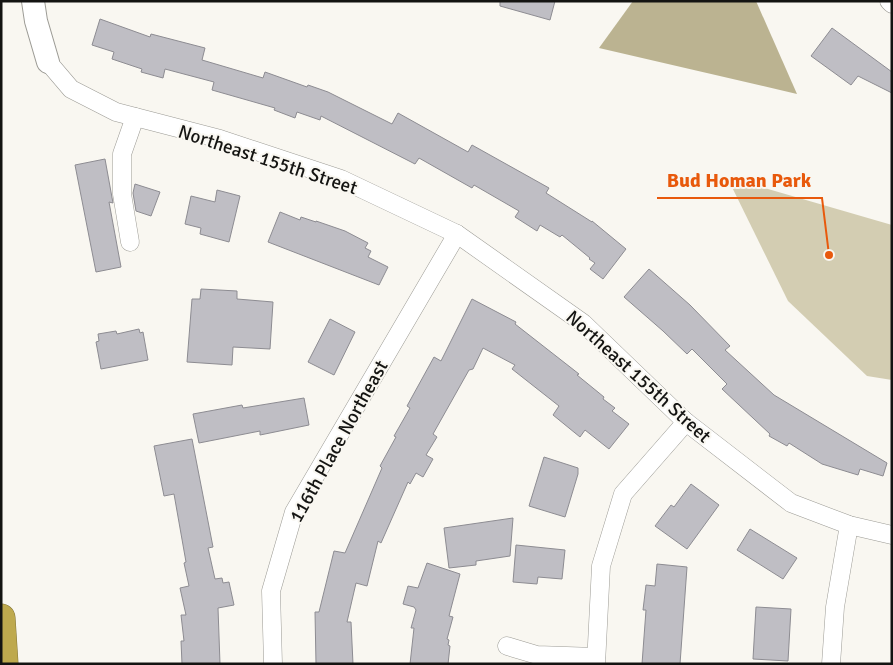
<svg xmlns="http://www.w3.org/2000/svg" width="893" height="665" font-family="Signika,sans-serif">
<rect width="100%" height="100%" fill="#f9f7f1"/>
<path fill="#d3cdb2" d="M 727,177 L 892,225 L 892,380 L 867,376 L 788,301 Z"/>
<path fill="#bbb391" d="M 633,1 L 756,1 L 797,94 L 599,48 Z"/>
<g fill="#bfbec4" stroke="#8d8c92">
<path d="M 500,1 L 555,1 L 550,20 L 500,6 Z"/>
<path d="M 100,19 L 150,37 L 151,34 L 205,48 L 202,60 L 263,78 L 265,72 L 307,87 L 308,85 L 328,92 L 392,124 L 398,113 L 468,152 L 472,145 L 549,188 L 546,193 L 592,222 L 592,221 L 626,249 L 603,279 L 590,269 L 595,263 L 589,259 L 590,258 L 562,235 L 560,237 L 540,225 L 537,231 L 515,217 L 519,211 L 474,185 L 472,188 L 419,158 L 415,164 L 321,116 L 320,120 L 297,112 L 295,118 L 274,110 L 275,108 L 212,90 L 214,82 L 165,69 L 163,78 L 141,72 L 142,69 L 112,59 L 114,52 L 92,45 Z"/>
<path d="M 832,28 L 892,72 L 892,93 L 858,76 L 851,85 L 811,56 Z"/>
<path d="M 105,159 L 113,203 L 109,202 L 121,267 L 96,272 L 75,165 Z"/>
<path d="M 135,184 L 160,192 L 151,216 L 136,211 L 133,193 Z"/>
<path d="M 217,190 L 240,196 L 229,242 L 200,234 L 201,228 L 185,224 L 191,196 L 215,202 Z"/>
<path d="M 280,212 L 300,220 L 301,217 L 316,222 L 316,221 L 345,231 L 368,243 L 365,248 L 371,251 L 368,257 L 388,267 L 379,285 L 268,242 Z"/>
<path d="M 649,269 L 690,305 L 730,346 L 725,350 L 774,395 L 887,463 L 883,476 L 860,469 L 858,475 L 822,464 L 789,443 L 787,446 L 769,436 L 770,434 L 722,389 L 727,384 L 692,349 L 687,354 L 663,331 L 624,297 Z"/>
<path d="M 201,289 L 237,291 L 237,299 L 273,302 L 270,349 L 233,347 L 232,365 L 187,362 L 192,299 L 200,299 Z"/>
<path d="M 472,299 L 516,322 L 515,324 L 579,374 L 577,375 L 604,397 L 603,399 L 615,408 L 612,411 L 629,424 L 609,449 L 585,430 L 580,437 L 553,415 L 559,406 L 512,369 L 515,365 L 483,348 L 473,369 L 469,370 L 433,434 L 437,437 L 426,455 L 433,459 L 423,477 L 416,473 L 410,484 L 408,482 L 381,543 L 378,541 L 367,586 L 356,583 L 347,622 L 351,622 L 353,664 L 316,664 L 315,612 L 319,612 L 334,551 L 345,553 L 382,468 L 380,466 L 396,437 L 394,436 L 410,408 L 407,406 L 434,357 L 441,361 Z"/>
<path d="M 330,319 L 355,332 L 334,375 L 308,362 Z"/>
<path d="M 139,329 L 140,333 L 143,332 L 148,360 L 101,369 L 96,342 L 99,341 L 98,334 L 116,331 L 117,334 Z"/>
<path d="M 304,398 L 309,425 L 260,435 L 260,431 L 199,443 L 193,414 L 242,405 L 243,408 Z"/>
<path d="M 192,439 L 213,547 L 208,548 L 215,579 L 222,578 L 223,583 L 229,582 L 234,605 L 218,608 L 220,664 L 182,664 L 181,641 L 184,641 L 181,615 L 186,615 L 180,588 L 189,586 L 184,563 L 186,562 L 174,494 L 164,496 L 154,446 Z"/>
<path d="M 544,457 L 578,468 L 578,474 L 565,517 L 529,506 Z"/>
<path d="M 691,484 L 719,505 L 687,549 L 655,526 L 671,505 L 674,507 Z"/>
<path d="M 513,518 L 510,556 L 476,561 L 476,565 L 449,568 L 444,528 Z"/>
<path d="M 750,529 L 797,558 L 783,579 L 737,550 Z"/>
<path d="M 516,545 L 565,550 L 562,579 L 538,577 L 537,584 L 513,582 Z"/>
<path d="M 427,563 L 460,574 L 449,616 L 453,617 L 447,639 L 449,640 L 448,645 L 450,646 L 448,664 L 410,664 L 414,628 L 411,628 L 416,610 L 414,607 L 403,604 L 408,586 L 418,588 Z"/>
<path d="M 657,564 L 687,567 L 680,664 L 642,664 L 646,610 L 643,610 L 646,585 L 655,586 Z"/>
<path d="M 756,607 L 791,609 L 788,661 L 753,659 Z"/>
</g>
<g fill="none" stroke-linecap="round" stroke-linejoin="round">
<g stroke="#9c9b95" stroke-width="19">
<g id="minor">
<path d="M 889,1 L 892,4"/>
<path d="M 48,62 L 71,89 L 116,112 L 220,139 L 341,179 L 457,234 L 583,323 L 686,422 L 791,503 L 849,525 L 892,535"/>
<path d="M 130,242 L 122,194 L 122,154 L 135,117"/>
<path d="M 507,646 L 537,655 L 596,657"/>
<path d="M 273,664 L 271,591 L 294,512 L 457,234"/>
<path d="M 596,664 L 601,566 L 623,494 L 686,422"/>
<path d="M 831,664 L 835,607 L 849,525"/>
</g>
</g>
<g stroke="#9c9b95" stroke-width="24">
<path id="tertiary" d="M 33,1 L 36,21 L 48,62"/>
</g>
<g stroke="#827539" stroke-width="29">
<path id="motorway" d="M 1,618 L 4,664"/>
</g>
<use href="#minor" stroke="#fff" stroke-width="18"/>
<use href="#tertiary" stroke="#fff" stroke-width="22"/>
<use href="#motorway" stroke="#bea94e" stroke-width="28"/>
</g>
<g text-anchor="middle" stroke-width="4" stroke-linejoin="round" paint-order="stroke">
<g font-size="19" fill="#141412" stroke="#f9f7f1">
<text transform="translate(268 159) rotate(18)" y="7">Northeast 155th Street</text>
<text transform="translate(639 376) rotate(42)" y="7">Northeast 155th Street</text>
<text transform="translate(338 441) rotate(-61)" y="7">116th Place Northeast</text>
</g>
</g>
<path fill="none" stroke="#e8590c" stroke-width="2" d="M829 255L822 198H657"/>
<circle fill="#e8590c" stroke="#f9f7f1" stroke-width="2" cx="829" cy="255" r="5"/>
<g font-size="20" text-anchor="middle" font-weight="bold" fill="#e8590c" stroke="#f9f7f1" stroke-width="4" stroke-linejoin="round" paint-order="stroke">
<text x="739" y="187">Bud Homan Park</text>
</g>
<rect width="893" height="665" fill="none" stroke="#141412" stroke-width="5"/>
</svg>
